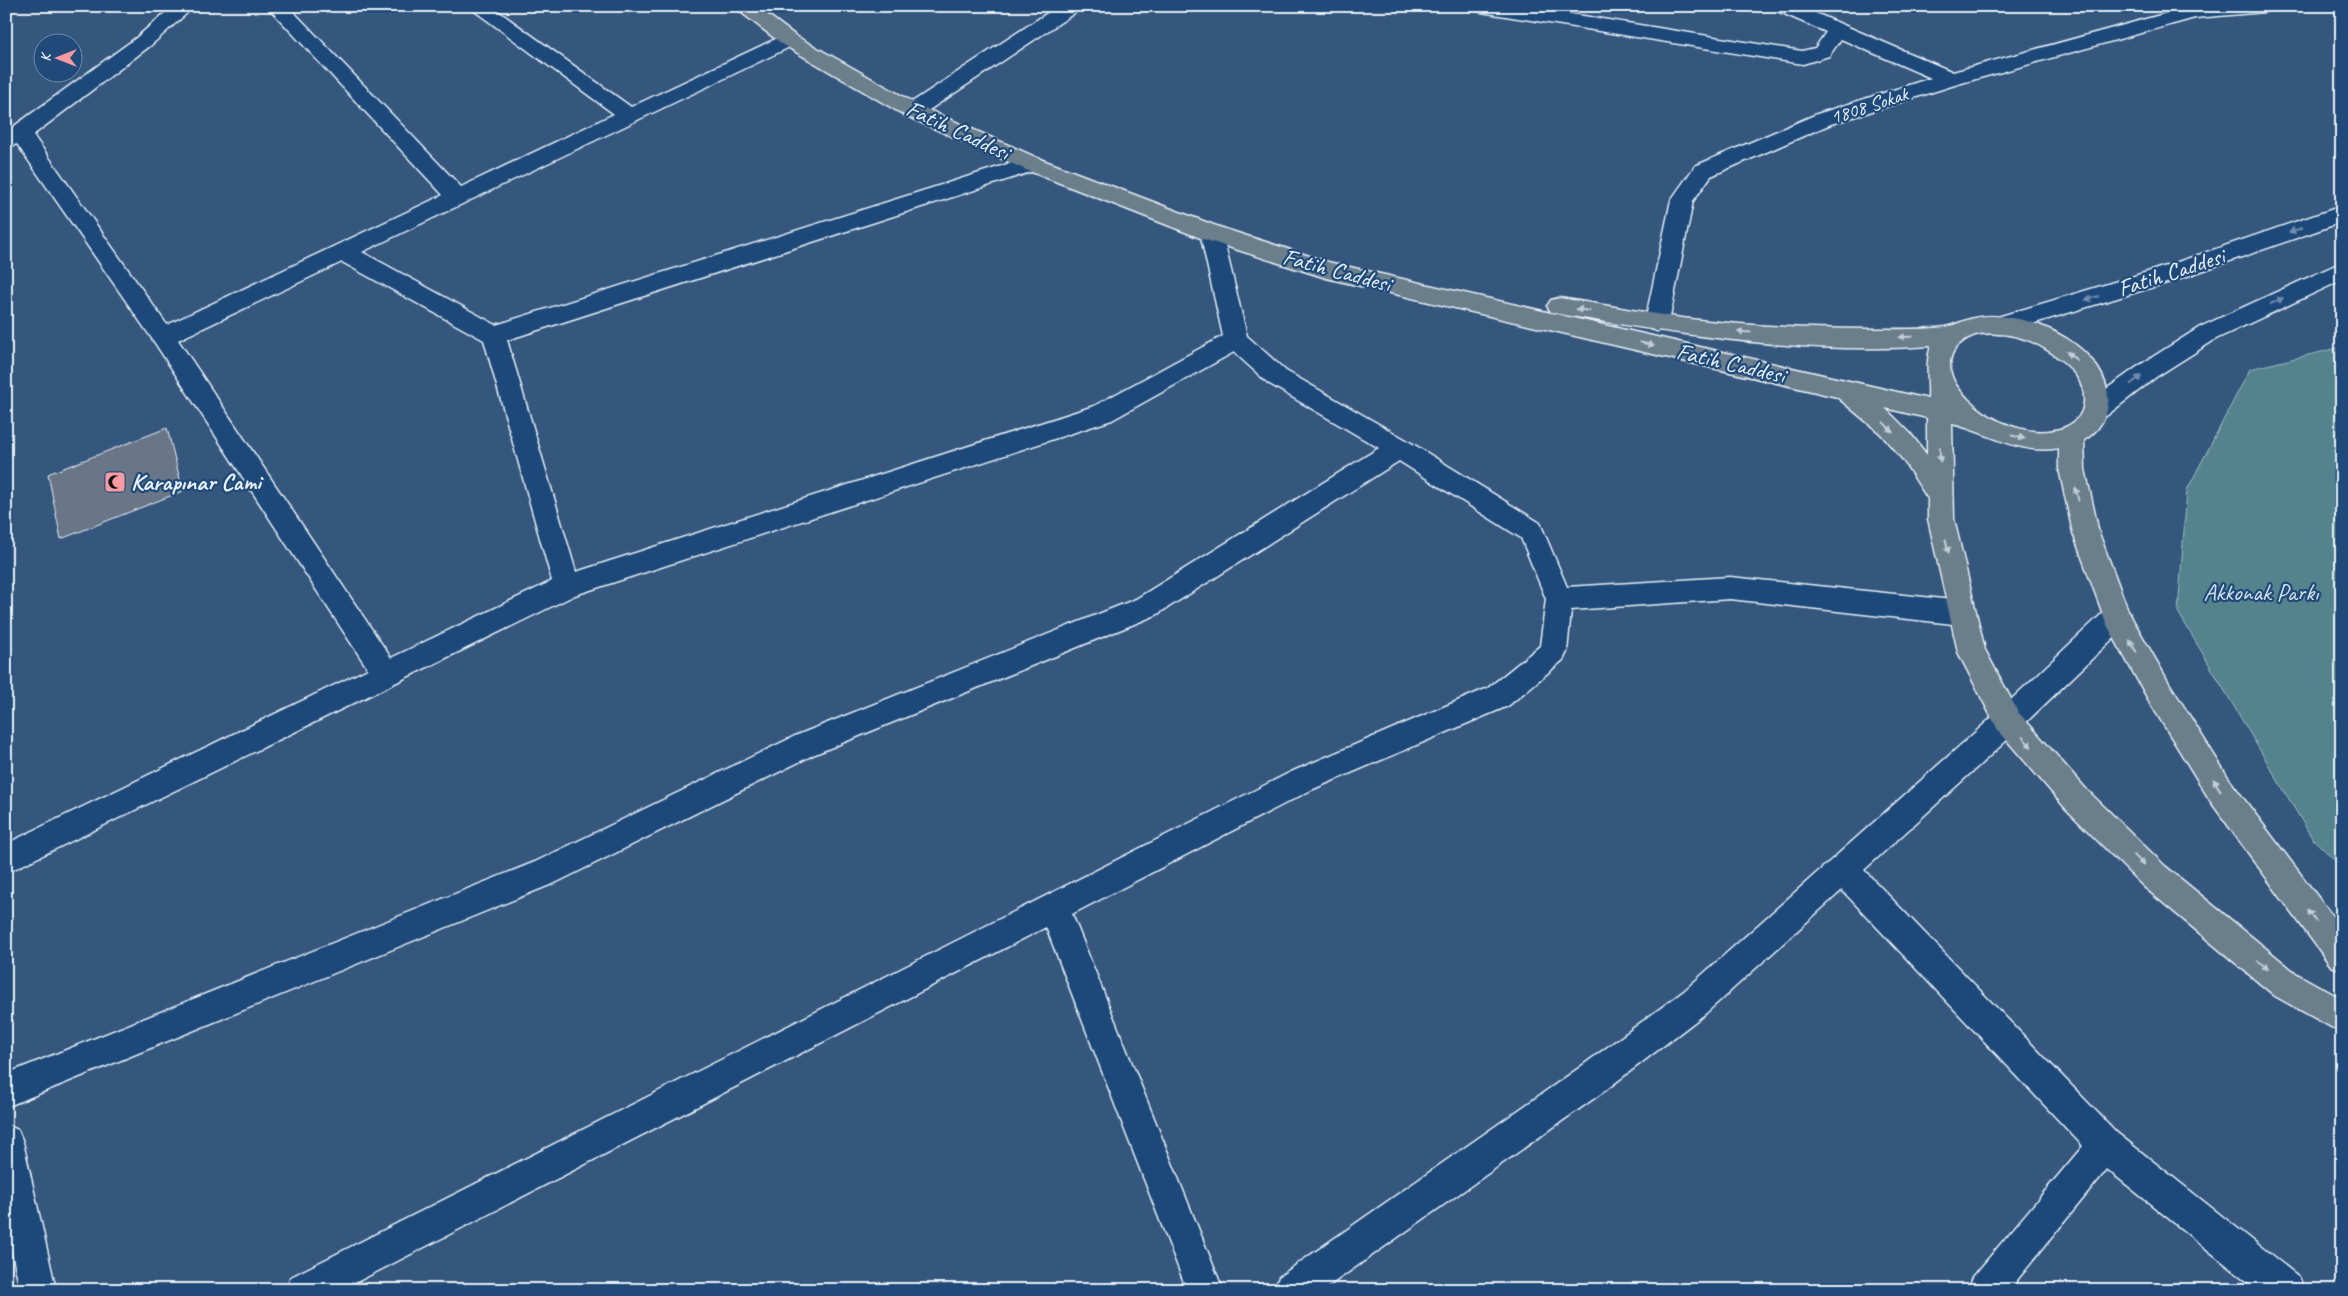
<svg xmlns="http://www.w3.org/2000/svg" width="2348" height="1296" font-family="Caveat,sans-serif">
<rect width="100%" height="100%" fill="#35577e"/>
<filter id="ink" filterUnits="userSpaceOnUse"><feTurbulence type="fractalNoise" baseFrequency=".02" numOctaves="2"/><feDisplacementMap in="SourceGraphic" scale="10" xChannelSelector="R" yChannelSelector="G"/><feConvolveMatrix kernelMatrix="1 2 1 2 8 2 1 2 1" color-interpolation-filters="sRGB"/></filter>
<g filter="url(#ink)">
<path fill="#54838d" stroke="#9ebac2" d="M 2342,347 L 2342,867 L 2312,838 L 2178,612 L 2187,490 L 2250,369 Z"/>
<path fill="#697688" stroke="#e8f1f8" d="M 167,428 L 183,491 L 61,539 L 48,474 Z"/>
<g fill="none" stroke-linecap="round" stroke-linejoin="round">
<g stroke="#e8f1f8" stroke-width="3">
<g id="minor">
<path d="M 173,6 L 195,6 L 150,46 L 33,135 L 167,325 L 443,195 L 267,6 L 288,6 L 461,187 L 614,114 L 468,6 L 491,6 L 631,107 L 782,36 L 789,34 L 796,36 L 799,40 L 796,44 L 362,252 L 496,325 L 1024,159 L 1032,157 L 1040,159 L 1043,164 L 1040,169 L 507,340 L 576,572 L 1094,406 L 1223,336 L 1200,233 L 1203,227 L 1211,225 L 1219,227 L 1222,233 L 1247,336 L 1286,371 L 1408,441 L 1540,523 L 1567,587 L 1730,577 L 1962,601 L 1972,605 L 1976,613 L 1972,621 L 1962,625 L 1730,599 L 1571,610 L 1567,652 L 1563,660 L 1508,706 L 1311,790 L 1072,914 L 1223,1290 L 1187,1290 L 1046,927 L 341,1290 L 286,1290 L 291,1277 L 1291,772 L 1488,688 L 1540,646 L 1546,599 L 1521,538 L 1399,461 L 1156,615 L 815,754 L 557,882 L 6,1107 L 6,1074 L 535,862 L 795,736 L 1136,599 L 1379,448 L 1268,383 L 1234,352 L 1112,420 L 575,595 L 6,873 L 6,844 L 368,669 L 155,343 L 17,144 L 6,148 L 6,132 L 136,38 ZM 342,262 L 484,340 L 552,581 L 391,658 L 178,340 Z"/>
<path d="M 1058,6 L 1082,6 L 1079,10 L 920,116 L 913,118 L 906,116 L 903,111 L 906,106 Z"/>
<path d="M 1471,6 L 1521,6 L 1802,51 L 1815,48 L 1826,32 L 1775,10 L 1772,6 L 1799,6 L 1953,72 L 2193,6 L 2275,6 L 2272,10 L 2265,12 L 2195,18 L 1958,84 L 1831,124 L 1711,176 L 1693,201 L 1669,322 L 1665,328 L 1657,331 L 1649,328 L 1645,322 L 1671,200 L 1695,166 L 1817,114 L 1931,78 L 1841,39 L 1829,56 L 1803,64 L 1481,12 L 1474,10 Z"/>
<path d="M 2342,206 L 2342,222 L 2170,282 L 1999,334 L 1991,331 L 1987,325 L 1991,319 L 2154,270 Z"/>
<path d="M 2342,262 L 2342,280 L 2216,339 L 2156,377 L 2106,416 L 2097,418 L 2088,416 L 2085,409 L 2088,402 L 2140,365 L 2200,327 Z"/>
<path d="M 2117,605 L 2127,609 L 2131,617 L 2127,625 L 2018,730 L 1864,870 L 2117,1133 L 2299,1277 L 2304,1290 L 2258,1290 L 2107,1169 L 2009,1290 L 1968,1290 L 1973,1277 L 2083,1146 L 1842,890 L 1706,1013 L 1603,1092 L 1323,1290 L 1274,1290 L 1279,1277 L 1579,1068 L 1684,991 L 1998,712 L 2107,609 Z"/>
<path d="M 6,1125 L 18,1130 L 23,1142 L 56,1290 L 20,1290 L 6,1223 Z"/>
</g>
</g>
<g stroke="#e8f1f8" stroke-width="3">
<path id="major" d="M 733,6 L 756,6 L 796,36 L 920,106 L 1040,159 L 1219,227 L 1328,262 L 1928,399 C 1929,380 1925,363 1931,346 C 1806,355 1682,335 1559,314 L 1551,312 L 1547,306 L 1551,300 L 1559,298 C 1600,304 1641,312 1682,318 C 1744,326 1807,329 1870,329 C 1895,329 1921,330 1946,327 C 1956,325 1964,320 1974,318 C 1990,314 2008,317 2023,320 C 2059,329 2104,356 2108,396 C 2110,413 2099,432 2084,440 L 2085,469 L 2099,533 L 2129,613 L 2169,683 L 2231,782 L 2342,929 L 2342,970 L 2331,966 L 2211,802 L 2149,701 L 2107,625 L 2073,533 L 2059,469 L 2059,448 C 2020,456 1988,432 1952,424 L 1954,519 L 1985,650 L 2018,712 L 2087,790 L 2165,866 L 2297,974 L 2342,999 L 2342,1033 L 2275,996 L 2143,886 L 2067,810 L 1998,730 L 1958,652 L 1928,519 L 1928,499 L 1903,460 L 1880,433 L 1837,397 L 1326,278 L 1203,239 L 1024,169 L 906,116 L 782,44 ZM 1979,334 C 2001,332 2025,336 2044,348 C 2066,361 2092,383 2082,411 C 2079,419 2071,425 2063,428 C 2032,439 1991,422 1969,400 C 1959,390 1950,380 1950,365 C 1950,348 1964,338 1979,334 ZM 1885,408 L 1927,418 L 1927,455 L 1910,433 Z"/>
</g>
<use href="#minor" fill="#1f4a7a" fill-rule="evenodd"/>
<use href="#major" fill="#6b7e8b" fill-rule="evenodd"/>
</g>
<defs><path id="oneway-solid" d="M-6-.8H1V-3.2L6.5 0L1 3.2V.8H-6Z" transform="scale(1.25)"/></defs>
<g fill="#6f8dac">
<use href="#oneway-solid" transform="translate(2296 230) rotate(161)"/>
<use href="#oneway-solid" transform="translate(2092 298) rotate(164)"/>
<use href="#oneway-solid" transform="translate(2277 301) rotate(-25)"/>
<use href="#oneway-solid" transform="translate(2136 380) rotate(-37)"/>
</g>
<g fill="#c2ced7">
<use href="#oneway-solid" transform="translate(1583 310) rotate(-171)"/>
<use href="#oneway-solid" transform="translate(1744 332) rotate(-177)"/>
<use href="#oneway-solid" transform="translate(1906 337) rotate(177)"/>
<use href="#oneway-solid" transform="translate(1647 344) rotate(13)"/>
<use href="#oneway-solid" transform="translate(2072 356) rotate(-139)"/>
<use href="#oneway-solid" transform="translate(1888 427) rotate(46)"/>
<use href="#oneway-solid" transform="translate(2018 437) rotate(14)"/>
<use href="#oneway-solid" transform="translate(1940 455) rotate(89)"/>
<use href="#oneway-solid" transform="translate(2077 494) rotate(-103)"/>
<use href="#oneway-solid" transform="translate(1947 546) rotate(77)"/>
<use href="#oneway-solid" transform="translate(2133 646) rotate(-120)"/>
<use href="#oneway-solid" transform="translate(2027 742) rotate(49)"/>
<use href="#oneway-solid" transform="translate(2217 785) rotate(-122)"/>
<use href="#oneway-solid" transform="translate(2139 860) rotate(44)"/>
<use href="#oneway-solid" transform="translate(2312 916) rotate(-127)"/>
<use href="#oneway-solid" transform="translate(2263 965) rotate(40)"/>
</g>
</g>
<defs>
<g id="mosque-square" transform="scale(1.125)"><rect x="-9" y="-9" width="18" height="18" rx="4" fill="#ff9aa2" stroke="#1f4a7a"/><path d="M3.5-4.9A6 6 0 1 0 3.5 4.9A5 5 0 1 1 3.5-4.9Z" fill="#111"/></g>
</defs>
<g fill-rule="evenodd">
<use href="#mosque-square" x="115" y="482"/>
</g>
<g text-anchor="middle" stroke-width="4.5" stroke-linejoin="round" paint-order="stroke">
<g font-size="20" fill="#e8f1f8" stroke="#1f4a7a">
<text transform="translate(1869 105) rotate(-18)" y="7">1808 Sokak</text>
</g>
<g font-size="24" fill="#e8f1f8" stroke="#1f4a7a">
<text transform="translate(958 130) rotate(25)" y="8">Fatih Caddesi</text>
<text transform="translate(1337 270) rotate(15)" y="8">Fatih Caddesi</text>
<text transform="translate(2171 272) rotate(-18)" y="8">Fatih Caddesi</text>
<text transform="translate(1731 363) rotate(13)" y="8">Fatih Caddesi</text>
</g>
<g font-size="24" font-weight="bold" fill="#e8f1f8" stroke="#1f4a7a" text-anchor="start">
<text x="131" y="490">Karapınar Cami</text>
</g>
<g font-size="24" fill="#d2e0e8" stroke="#1f4a7a">
<text x="2261" y="600">Akkonak Parkı</text>
</g>
</g>
<rect width="2348" height="1296" fill="none" stroke="#1f4a7a" stroke-width="25"/>
<rect x="12" y="12" width="2323" height="1271" fill="none" stroke="#e8f1f8" stroke-width="2" filter="url(#ink)"/>
<g transform="translate(58 58) rotate(270)"><circle r="24" fill="#1f4a7a" stroke="#6f8dac"/>
<path d="M0-4L9 19L0 12L-9 19Z" fill="#ff9aa2"/>
<text y="-8" font-size="14" font-weight="bold" text-anchor="middle" fill="#e8f1f8">K</text>
</g>
</svg>
